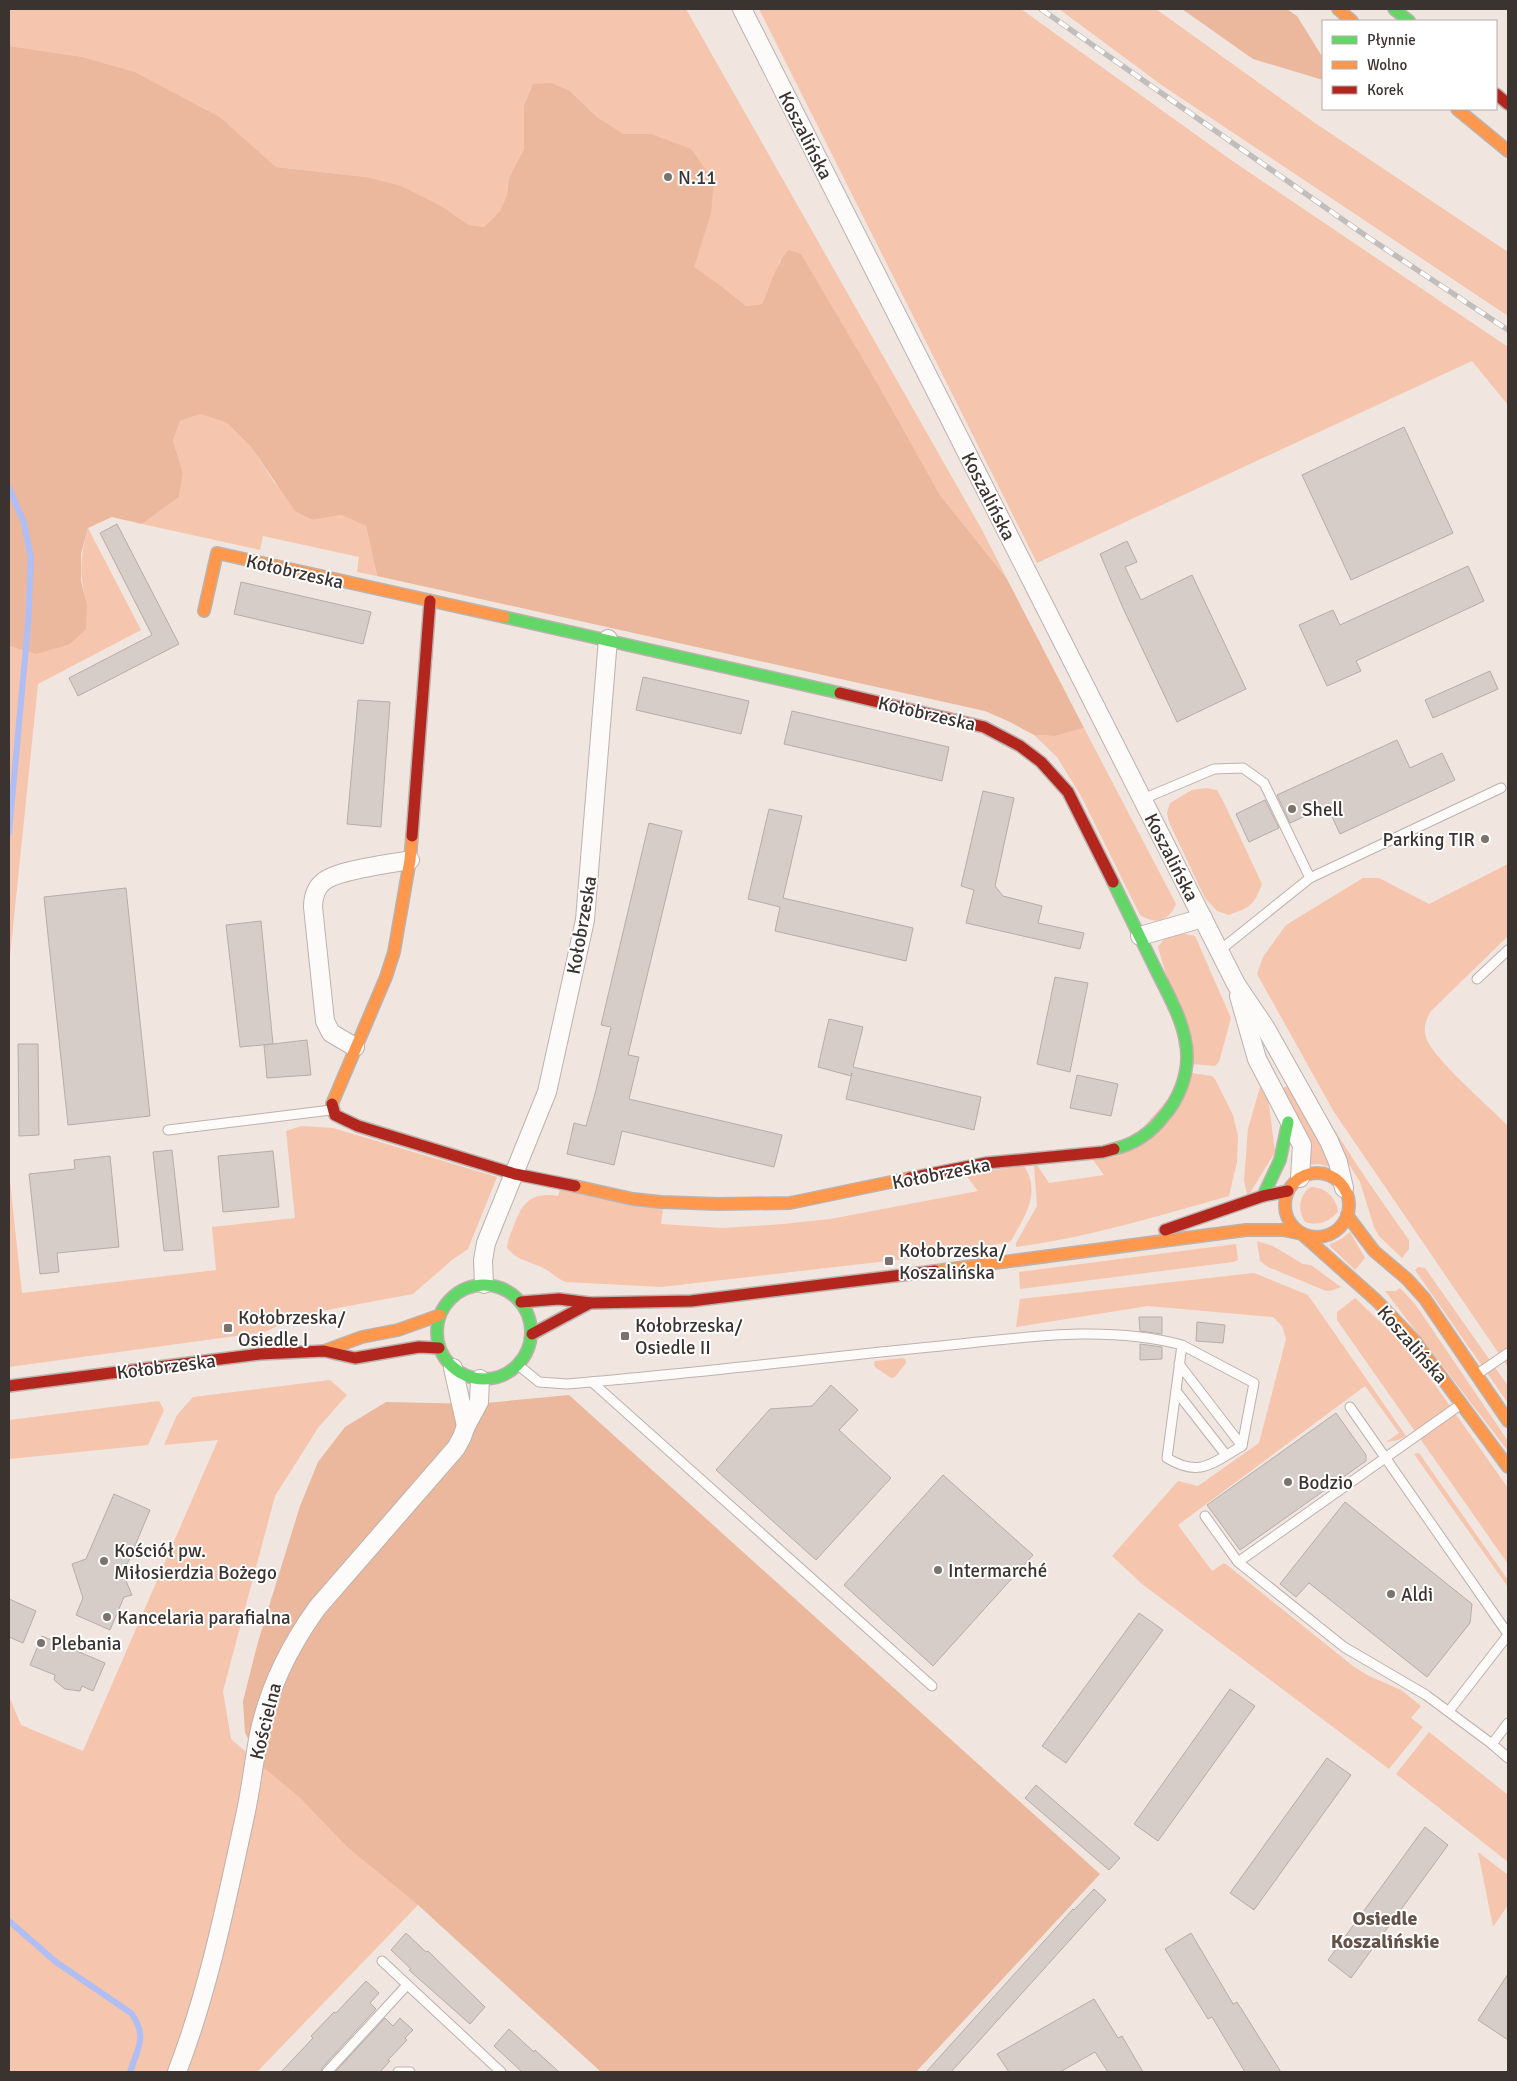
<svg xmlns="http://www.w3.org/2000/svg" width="1517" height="2081" font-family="Signika,sans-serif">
<rect width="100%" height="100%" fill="#f1e5df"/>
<g fill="#f5c5ae">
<path d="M 9,9 L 686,9 L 982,530 L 1007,579 L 940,495 L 888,402 L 848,336 L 780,260 L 772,283 L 762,304 L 746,306 L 720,285 L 693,267 L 711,214 L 651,134 L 624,134 L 597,117 L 570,91 L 524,106 L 524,149 L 509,178 L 507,195 L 500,211 L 484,227 L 469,225 L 443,207 L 366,177 L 276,167 L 220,117 L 135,72 L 83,57 L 9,46 Z"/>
<path d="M 759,9 L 1021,9 L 1231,160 L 1508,347 L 1508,405 L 1472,361 L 1037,563 Z"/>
<path d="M 1059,9 L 1156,9 L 1315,123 L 1508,252 L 1508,316 L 1163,86 Z"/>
<path d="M 201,414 L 227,423 L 251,447 L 274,482 L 313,520 L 341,515 L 366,526 L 377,576 L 357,572 L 359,557 L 263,536 L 260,550 L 142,524 L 179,497 L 183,473 L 173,441 L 180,421 Z"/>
<path d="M 88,528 L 141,630 L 38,684 L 9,966 L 9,646 L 36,654 L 87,604 C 79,574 80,559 88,528 Z"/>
<path d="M 1084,728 L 1176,904 C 1169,921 1155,925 1140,915 L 1081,796 L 1057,757 L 1034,735 L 1055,736 Z"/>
<path d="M 1206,788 L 1217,790 L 1225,805 L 1262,884 C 1254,906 1250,907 1229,915 L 1217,911 L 1205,898 L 1169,822 L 1167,813 L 1170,803 L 1192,790 Z"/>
<path d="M 1508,864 L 1508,936 L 1431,1011 C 1426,1020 1423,1027 1426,1037 C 1431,1057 1491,1108 1508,1126 L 1508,1367 L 1334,1112 L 1257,974 L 1263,957 L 1286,925 L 1363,878 L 1379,878 L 1429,904 Z"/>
<path d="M 1180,933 L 1195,936 L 1231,1018 L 1219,1062 L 1215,1066 L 1192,1064 L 1158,947 L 1164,939 Z"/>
<path d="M 1191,1073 L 1212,1076 L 1215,1079 L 1233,1115 L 1238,1136 L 1237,1162 L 1229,1196 C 1158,1216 1090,1237 1016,1247 L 1016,1243 L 1037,1206 L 1034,1165 L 1037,1165 L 1049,1183 L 1104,1175 L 1093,1160 L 1118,1156 Z"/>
<path d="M 1303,1080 L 1306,1082 C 1337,1137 1372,1188 1409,1240 L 1409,1249 L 1402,1258 L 1379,1236 L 1374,1227 L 1360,1182 L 1326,1127 Z"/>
<path d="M 1289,1085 L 1327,1152 L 1330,1167 L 1319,1164 L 1305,1165 L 1306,1134 L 1299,1119 L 1279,1090 Z"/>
<path d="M 1263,1086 L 1268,1097 L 1275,1152 L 1250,1193 L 1247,1194 L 1244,1180 L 1248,1129 L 1260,1087 Z"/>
<path d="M 302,1126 L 333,1128 L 497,1177 L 468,1249 L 452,1260 L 413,1294 L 300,1315 L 265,1332 L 9,1367 L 9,1172 L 22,1293 L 216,1270 L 212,1227 L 295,1218 L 286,1131 Z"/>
<path d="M 1024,1166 C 1042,1193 1024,1217 1011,1241 L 1007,1243 L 946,1251 L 931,1256 L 661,1287 L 566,1282 C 557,1279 553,1273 545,1269 C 533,1262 515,1261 507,1247 L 508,1241 C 519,1214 522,1190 558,1196 L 560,1189 L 663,1209 L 661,1224 L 723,1228 L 783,1224 L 830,1219 L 978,1191 L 965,1174 Z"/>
<path d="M 1310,1187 C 1325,1187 1336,1197 1338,1212 C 1328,1222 1319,1226 1305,1222 C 1297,1209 1299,1197 1310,1187 Z"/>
<path d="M 1350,1232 L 1365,1258 L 1355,1270 L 1329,1245 L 1341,1239 Z"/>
<path d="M 1257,1241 L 1273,1246 L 1303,1264 L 1311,1265 L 1341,1287 L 1330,1291 L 1326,1291 L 1268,1267 L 1260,1261 Z"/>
<path d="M 1236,1244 L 1238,1260 L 1233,1262 L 1020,1289 L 1019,1272 Z"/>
<path d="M 1418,1267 L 1425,1268 L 1508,1386 L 1508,1403 L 1415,1270 Z"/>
<path d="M 1254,1273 L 1308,1295 L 1406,1436 L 1398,1440 L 1386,1442 L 1399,1433 L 1365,1386 L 1178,1525 L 1212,1571 L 1224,1563 L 1227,1565 L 1353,1666 L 1367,1675 L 1401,1690 L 1421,1706 L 1411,1718 L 1423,1727 L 1389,1769 L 1142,1584 L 1112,1556 L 1178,1481 L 1198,1486 L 1259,1443 L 1286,1339 L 1282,1326 L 1273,1317 L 1148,1306 L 1016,1327 L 1020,1299 Z"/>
<path d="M 1400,1288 L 1415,1304 L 1508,1441 L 1508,1451 L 1385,1291 L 1396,1291 Z"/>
<path d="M 1355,1298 L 1394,1335 L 1435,1385 L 1508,1488 L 1508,1564 L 1337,1320 L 1337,1312 Z"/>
<path d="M 902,1358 L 905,1359 L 906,1363 L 895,1377 L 891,1378 L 875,1367 L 874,1364 L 875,1361 Z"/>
<path d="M 330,1380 L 347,1395 L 318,1428 L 275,1496 L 223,1691 L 231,1739 L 300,1798 L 348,1848 L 418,1905 L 257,2072 L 9,2072 L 9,1696 L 21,1725 L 83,1751 L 218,1440 L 164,1445 L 177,1415 L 193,1397 Z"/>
<path d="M 159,1401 L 164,1410 L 148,1445 L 9,1459 L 9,1420 Z"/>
<path d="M 1419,1453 L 1508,1580 L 1508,1587 L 1414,1454 Z"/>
<path d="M 1429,1732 L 1508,1795 L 1508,1862 L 1396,1774 Z"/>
<path d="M 1478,1852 L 1508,1875 L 1508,1905 L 1493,1927 Z"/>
</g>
<g fill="#ebb79d">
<path d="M 1182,9 L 1287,9 L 1297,16 L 1323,58 L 1323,80 L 1253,59 Z"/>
<path d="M 9,46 L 83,57 L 135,72 L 220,117 L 276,167 L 366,177 L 401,186 L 443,207 L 469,225 L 484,227 L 500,211 L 507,195 L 509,178 L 524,149 L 524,106 L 533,84 L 551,83 L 570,91 L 597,117 L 624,134 L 651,134 L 691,149 L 714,181 L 711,214 L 694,267 L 720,285 L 746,306 L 762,304 C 771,286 775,264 789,250 L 801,254 L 888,402 L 940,495 L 1007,579 L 1084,728 L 1055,736 L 1034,735 L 1010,722 L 985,711 L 377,576 L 366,526 L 341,515 L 313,520 L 295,511 L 251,447 L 227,423 L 201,414 L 180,421 L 173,441 L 183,473 L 179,497 L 142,524 L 112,517 L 88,528 L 81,554 L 81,581 L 87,604 L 86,629 L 70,644 L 36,654 L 9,646 Z"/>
<path d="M 569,1395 L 1100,1874 L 916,2072 L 601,2072 L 418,1905 L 348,1848 L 300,1798 L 263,1767 L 245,1733 L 243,1701 L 258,1642 L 300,1506 L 318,1462 L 345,1427 L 386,1402 L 475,1404 Z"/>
</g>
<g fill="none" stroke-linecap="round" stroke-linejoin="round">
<g stroke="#afbef4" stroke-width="6">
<path d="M 9,488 L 24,523 L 31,558 L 28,625 L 9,833"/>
<path d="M 9,1921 L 56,1962 L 131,2013 C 148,2036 138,2048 130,2072"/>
</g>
</g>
<g fill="#d6cdc8" stroke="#b6aca8">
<path d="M 1404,427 L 1453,533 L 1351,580 L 1302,475 Z"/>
<path d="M 117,524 L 179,644 L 78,696 L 69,678 L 152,635 L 100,533 Z"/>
<path d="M 1127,541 L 1137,562 L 1125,567 L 1141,600 L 1192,575 L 1246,689 L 1177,722 L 1123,608 L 1100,554 Z"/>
<path d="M 1468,566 L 1484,601 L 1356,661 L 1361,671 L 1327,686 L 1299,625 L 1333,610 L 1340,625 Z"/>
<path d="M 241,582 L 371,612 L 363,644 L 234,614 Z"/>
<path d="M 1490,671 L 1498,689 L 1433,718 L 1425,700 Z"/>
<path d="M 643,677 L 749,701 L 741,734 L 636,710 Z"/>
<path d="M 358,700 L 390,702 L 381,827 L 347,824 Z"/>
<path d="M 792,711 L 949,747 L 942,781 L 784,744 Z"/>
<path d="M 1397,740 L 1410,768 L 1442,753 L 1455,780 L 1340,834 L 1327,806 L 1290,823 L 1277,795 Z"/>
<path d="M 983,791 L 1014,798 L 995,886 L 1003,896 L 1042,906 L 1038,923 L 1084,933 L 1080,949 L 966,923 L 974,890 L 961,886 Z"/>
<path d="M 1265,800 L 1279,828 L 1249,842 L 1236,814 Z"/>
<path d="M 769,809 L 802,816 L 783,898 L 913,928 L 906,961 L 775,931 L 780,907 L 748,899 Z"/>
<path d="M 649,823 L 682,831 L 628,1055 L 639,1057 L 629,1099 L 782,1135 L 774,1167 L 622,1131 L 614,1165 L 567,1154 L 574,1123 L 586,1126 L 596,1090 L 611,1027 L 601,1025 Z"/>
<path d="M 126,888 L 150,1116 L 68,1125 L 44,897 Z"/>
<path d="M 261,921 L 273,1044 L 240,1047 L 226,925 Z"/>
<path d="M 1055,977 L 1088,983 L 1070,1072 L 1037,1064 Z"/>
<path d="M 829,1019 L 863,1027 L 853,1067 L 981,1097 L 974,1130 L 846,1099 L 852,1073 L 851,1076 L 818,1067 Z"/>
<path d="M 307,1040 L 311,1075 L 267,1078 L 264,1045 Z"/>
<path d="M 18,1044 L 38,1044 L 39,1135 L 19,1136 Z"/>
<path d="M 1077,1075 L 1118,1084 L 1111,1116 L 1070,1108 Z"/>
<path d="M 172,1150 L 183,1250 L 164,1251 L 153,1152 Z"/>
<path d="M 273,1151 L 279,1207 L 223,1212 L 218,1156 Z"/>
<path d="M 110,1156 L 119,1247 L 57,1253 L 59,1272 L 40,1274 L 29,1174 L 75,1169 L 74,1160 Z"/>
<path d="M 1139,1317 L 1162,1317 L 1162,1334 L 1140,1331 Z"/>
<path d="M 1197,1322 L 1225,1325 L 1223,1343 L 1196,1341 Z"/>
<path d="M 1140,1344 L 1162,1347 L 1162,1359 L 1140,1360 Z"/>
<path d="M 831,1385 L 858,1410 L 839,1430 L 891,1478 L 816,1560 L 716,1470 L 770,1409 L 812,1406 Z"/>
<path d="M 1336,1413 L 1366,1455 L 1366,1461 L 1240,1550 L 1207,1505 Z"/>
<path d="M 943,1475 L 1033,1555 L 933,1666 L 844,1585 Z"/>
<path d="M 114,1494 L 150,1510 L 123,1574 L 132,1595 L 124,1597 L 110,1630 L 76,1615 L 83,1598 L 72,1564 L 86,1559 Z"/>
<path d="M 1345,1502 L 1472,1604 L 1470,1623 L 1427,1677 L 1309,1583 L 1296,1597 L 1280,1584 Z"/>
<path d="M 9,1599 L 36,1611 L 23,1643 L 9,1637 Z"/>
<path d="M 1139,1613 L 1163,1630 L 1066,1763 L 1042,1746 Z"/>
<path d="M 42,1636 L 105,1663 L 93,1691 L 82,1686 L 80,1691 L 65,1689 L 54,1680 L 55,1675 L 30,1665 Z"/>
<path d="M 1230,1689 L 1255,1706 L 1158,1841 L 1134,1824 Z"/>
<path d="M 1327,1758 L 1351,1775 L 1254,1910 L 1230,1893 Z"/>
<path d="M 1036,1785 L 1120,1858 L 1109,1870 L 1025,1798 Z"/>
<path d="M 1425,1827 L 1448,1845 L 1351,1978 L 1328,1960 Z"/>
<path d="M 1094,1889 L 1106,1900 L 951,2072 L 926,2072 L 1073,1909 L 1074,1910 Z"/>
<path d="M 406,1933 L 426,1952 L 428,1951 L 485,2007 L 470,2024 L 409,1970 L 411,1969 L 391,1950 Z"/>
<path d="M 1191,1933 L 1233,2004 L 1237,2002 L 1281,2072 L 1245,2072 L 1212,2017 L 1208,2019 L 1165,1949 Z"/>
<path d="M 1508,1974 L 1508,2040 L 1478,2020 Z"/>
<path d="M 366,1981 L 379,1993 L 370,2003 L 376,2009 L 322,2068 L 321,2072 L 281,2072 L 313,2038 L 311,2036 L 334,2012 L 336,2013 Z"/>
<path d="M 1094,1999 L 1118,2038 L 1122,2036 L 1143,2072 L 1108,2072 L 1095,2052 L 1060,2072 L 1009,2072 L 997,2054 Z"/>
<path d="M 385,2018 L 393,2026 L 400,2018 L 413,2030 L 405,2038 L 407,2040 L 388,2060 L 390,2061 L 380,2072 L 335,2072 Z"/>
<path d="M 509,2029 L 534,2052 L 535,2050 L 559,2072 L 522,2072 L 494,2046 Z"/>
</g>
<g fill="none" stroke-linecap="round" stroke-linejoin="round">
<g stroke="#bbb2ad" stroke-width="11">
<g id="lane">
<path d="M 1143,799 L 1214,769 L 1243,768 L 1264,783 L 1310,878 L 1219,951"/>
<path d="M 1310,878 L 1501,788"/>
<path d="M 1477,979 L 1508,950"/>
<path d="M 168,1130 L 331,1110"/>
<path d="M 1179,1364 L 1242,1446"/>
<path d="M 518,1365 L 539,1382 L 567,1384 C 692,1374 816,1358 941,1346 C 1021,1338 1103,1324 1182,1345 L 1167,1458 C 1200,1478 1212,1463 1242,1446 L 1254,1383 L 1182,1345"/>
<path d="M 1479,1373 L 1508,1353"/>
<path d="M 592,1382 L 932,1686"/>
<path d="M 1176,1391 L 1226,1455"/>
<path d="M 1350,1407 L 1508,1634"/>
<path d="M 1205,1516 L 1238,1562 L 1460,1405"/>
<path d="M 1238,1562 L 1344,1647 L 1426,1695 L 1492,1744"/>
<path d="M 1449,1711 L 1508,1635"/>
<path d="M 1508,1723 L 1492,1744 L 1508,1758"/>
<path d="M 382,1961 L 501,2072"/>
<path d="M 327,2072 L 407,1985"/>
<path d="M 398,2072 L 410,2072"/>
</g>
</g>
<g stroke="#bbb2ad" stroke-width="20">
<g id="street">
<path d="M 742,9 L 1236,984 L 1265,1027 L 1329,1141 L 1338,1162 L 1344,1188"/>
<path d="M 1140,936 L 1203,918"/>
<path d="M 1239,996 L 1257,1059 L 1302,1145 L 1300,1178"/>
<path d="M 355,1047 L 331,1033 L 325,1021 L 313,907 C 313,898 315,889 323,882 C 336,870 390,864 410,860"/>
<path d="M 484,1284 L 483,1260 L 486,1243 L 547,1092 L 585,920 L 608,639"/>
<path d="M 453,1368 L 466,1426"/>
<path d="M 177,2072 C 209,1989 226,1903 245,1816 C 251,1789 254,1761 259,1734 C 269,1687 289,1647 317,1608 L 456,1448 L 462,1437 L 466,1426 L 479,1402 L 480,1379"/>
</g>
</g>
<g stroke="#bbb2ad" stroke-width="14">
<g id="fast">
<path d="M 1394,9 L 1409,21"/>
<path d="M 504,617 L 840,693"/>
<path d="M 1113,882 C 1127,911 1141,939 1155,968 C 1168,995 1187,1025 1187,1057 C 1187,1078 1178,1100 1164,1116 C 1151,1133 1135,1144 1114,1149"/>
<path d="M 1263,1196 L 1280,1160 L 1288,1122"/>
<circle cx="484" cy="1332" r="47"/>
</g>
</g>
<g stroke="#bbb2ad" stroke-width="14">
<g id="slow">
<path d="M 1338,9 L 1352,21"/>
<path d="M 1457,109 L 1508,151"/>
<path d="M 204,611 L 217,553 L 504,617"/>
<path d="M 332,1104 L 386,977 L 394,952 L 410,860 L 412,836"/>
<circle cx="1317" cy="1205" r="32"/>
<path d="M 575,1186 L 633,1199 L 661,1202 L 718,1204 L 790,1203 L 910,1178"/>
<path d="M 1347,1215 L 1374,1251 L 1407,1279 L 1425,1299 L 1508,1421"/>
<path d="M 1302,1234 L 1377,1301 L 1414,1340 L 1508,1467"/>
<path d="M 935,1271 L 1246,1230 L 1283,1230 L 1302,1234"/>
<path d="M 324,1351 L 362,1337 L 398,1330 L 440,1315"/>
</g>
</g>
<g stroke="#bbb2ad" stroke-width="14">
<g id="jam">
<path d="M 1496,94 L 1508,104"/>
<path d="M 840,693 L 984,727 L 1020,746 L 1041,762 L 1068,792 L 1113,882"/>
<path d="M 412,836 L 430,601"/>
<path d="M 332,1104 L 335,1115 L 358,1126 L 515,1174 L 575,1186"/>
<path d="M 910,1178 L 986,1163 L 1103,1152 L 1114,1149"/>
<path d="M 1165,1230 L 1263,1196 L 1288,1191"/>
<path d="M 521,1302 L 559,1299 L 590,1303 L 691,1301 L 935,1271"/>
<path d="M 532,1334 L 590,1303"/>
<path d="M 9,1386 L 260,1354 L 324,1351 L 355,1358 L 419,1347 L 439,1348"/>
</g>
</g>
<use href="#lane" stroke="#fdfbfa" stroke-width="9"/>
<use href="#street" stroke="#fdfbfa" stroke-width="18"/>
<use href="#fast" stroke="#63d668" stroke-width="11"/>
<use href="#slow" stroke="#ff974d" stroke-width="11"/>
<use href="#jam" stroke="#b3261e" stroke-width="11"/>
<g stroke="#c0bdbc" stroke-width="5.5">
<path id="rail" d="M 1041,9 L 1369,238 L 1508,330"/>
</g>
<use href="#rail" stroke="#fff" stroke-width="4" stroke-dasharray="11" stroke-linecap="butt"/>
</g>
<g fill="#7b716d" stroke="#fff" stroke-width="2">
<circle cx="668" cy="177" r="5"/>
<circle cx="1292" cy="809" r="5"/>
<circle cx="1485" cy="839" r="5"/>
<rect x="884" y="1256" width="10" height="10" rx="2.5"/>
<rect x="223" y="1323" width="10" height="10" rx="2.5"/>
<rect x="620" y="1331" width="10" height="10" rx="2.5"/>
<circle cx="1288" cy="1482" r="5"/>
<circle cx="104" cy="1561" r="5"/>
<circle cx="938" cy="1570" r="5"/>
<circle cx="1391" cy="1594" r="5"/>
<circle cx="107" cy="1617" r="5"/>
<circle cx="41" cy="1643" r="5"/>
</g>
<g text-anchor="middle" stroke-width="4" stroke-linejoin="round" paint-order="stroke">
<g font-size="19" fill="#3b332f" stroke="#fff">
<text transform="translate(806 135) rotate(63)" y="7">Koszalińska</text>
<text transform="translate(989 496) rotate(63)" y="7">Koszalińska</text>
<text transform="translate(295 571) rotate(13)" y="7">Kołobrzeska</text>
<text transform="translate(927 713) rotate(13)" y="7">Kołobrzeska</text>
<text transform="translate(1172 857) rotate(63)" y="7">Koszalińska</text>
<text transform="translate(581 925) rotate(-80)" y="7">Kołobrzeska</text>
<text transform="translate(941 1173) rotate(-11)" y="7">Kołobrzeska</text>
<text transform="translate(1413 1344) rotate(49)" y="7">Koszalińska</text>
<text transform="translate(166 1366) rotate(-7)" y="7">Kołobrzeska</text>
<text transform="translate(265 1721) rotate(-76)" y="7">Kościelna</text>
</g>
<g font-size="19" fill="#3b332f" stroke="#fff" text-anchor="start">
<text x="678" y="184">N.11</text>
<text x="1302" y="816">Shell</text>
<text x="1475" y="846" text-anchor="end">Parking TIR</text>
<text x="899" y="1257">Kołobrzeska/<tspan x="899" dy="22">Koszalińska</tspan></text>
<text x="238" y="1324">Kołobrzeska/<tspan x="238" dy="22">Osiedle I</tspan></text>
<text x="635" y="1332">Kołobrzeska/<tspan x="635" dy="22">Osiedle II</tspan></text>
<text x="1298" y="1489">Bodzio</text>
<text x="114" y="1557">Kościół pw.<tspan x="114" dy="22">Miłosierdzia Bożego</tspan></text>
<text x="948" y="1577">Intermarché</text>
<text x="1401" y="1601">Aldi</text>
<text x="117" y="1624">Kancelaria parafialna</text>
<text x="51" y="1650">Plebania</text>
</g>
<g font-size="20" font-weight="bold" fill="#645249" stroke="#fff">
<text x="1385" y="1925">Osiedle<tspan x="1385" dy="23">Koszalińskie</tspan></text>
</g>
</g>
<rect width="1517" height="2081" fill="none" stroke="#3b332f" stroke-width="20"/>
<rect x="1322" y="20" width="175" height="90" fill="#ffffff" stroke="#b1adac"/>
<rect x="1332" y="36" width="25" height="8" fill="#63d668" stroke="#b1adac"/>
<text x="1367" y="45" font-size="15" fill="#3b332f">Płynnie</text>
<rect x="1332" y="61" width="25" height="8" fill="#ff974d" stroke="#b1adac"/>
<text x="1367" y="70" font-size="15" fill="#3b332f">Wolno</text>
<rect x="1332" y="86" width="25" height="8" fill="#b3261e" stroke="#b1adac"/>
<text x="1367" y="95" font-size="15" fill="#3b332f">Korek</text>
</svg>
